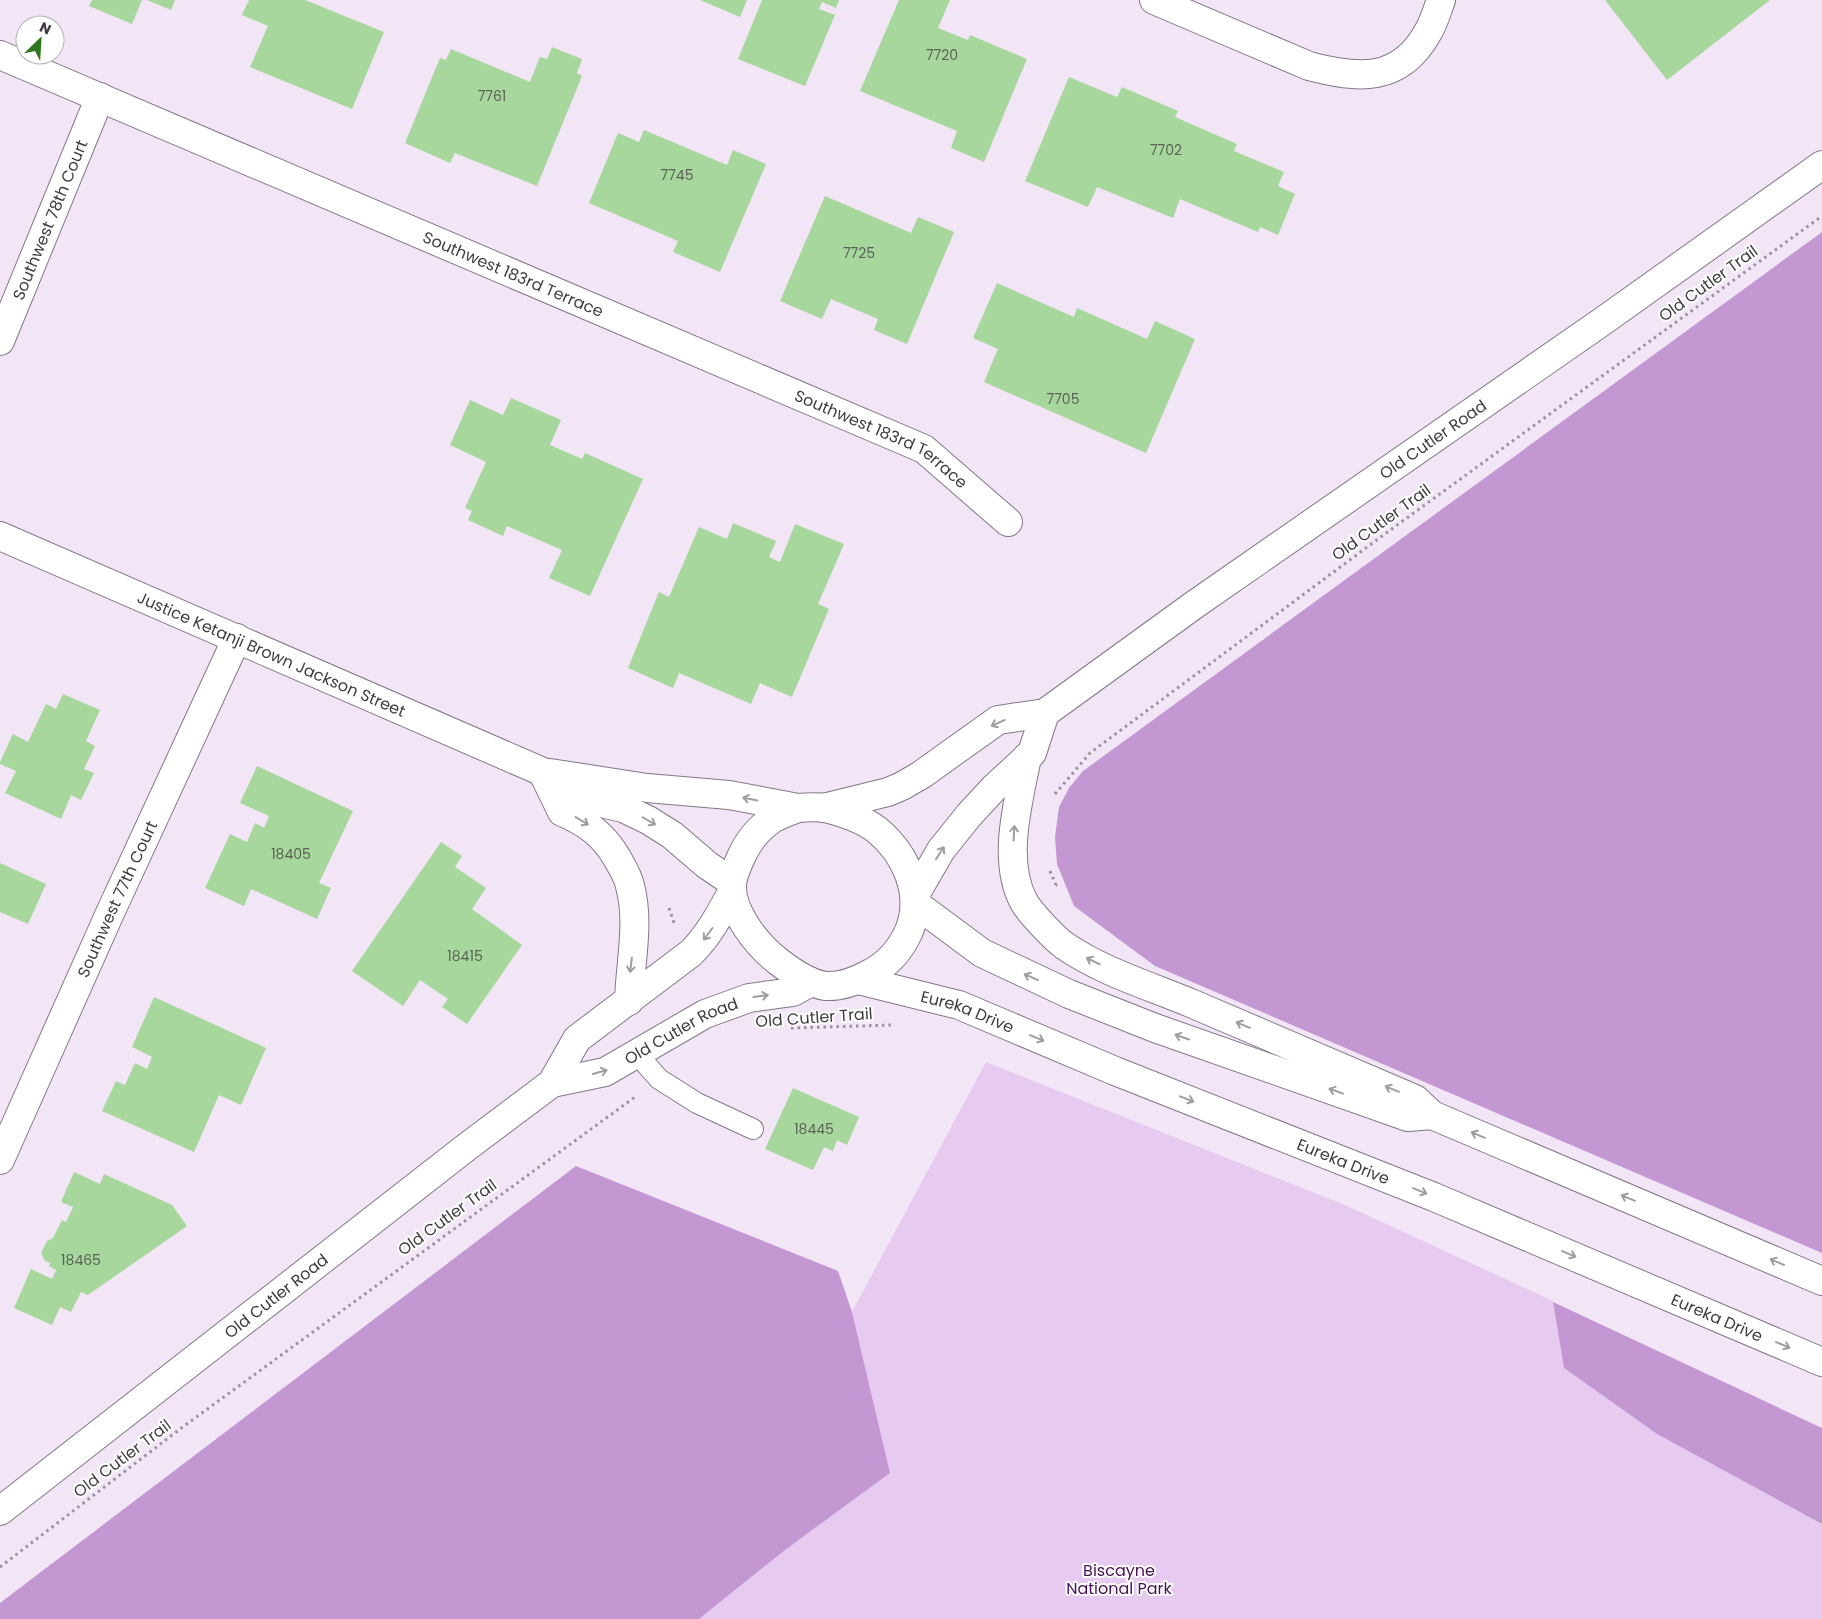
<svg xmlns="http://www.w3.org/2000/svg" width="1822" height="1619" font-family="Poppins,sans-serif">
<rect width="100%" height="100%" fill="#f2e5f6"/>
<path fill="#e6caef" d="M 986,1062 L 1345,1205 L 1553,1301 L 1564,1368 L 1657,1434 L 1822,1524 L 1822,1619 L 699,1619 L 785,1550 L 890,1473 L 852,1312 Z"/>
<g fill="#c397d2">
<path d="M 1822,232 L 1822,1253 L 1155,966 L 1074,906 L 1057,864 L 1055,837 L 1059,807 L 1069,788 L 1083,771 Z"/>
<path d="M 576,1166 L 838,1271 L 852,1312 L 890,1473 L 785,1550 L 699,1619 L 0,1619 L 0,1603 Z"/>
<path d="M 1553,1302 L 1822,1428 L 1822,1524 L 1657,1434 L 1564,1368 Z"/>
</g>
<g fill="#a7d79c">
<path d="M 92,0 L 142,0 L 132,24 L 89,6 Z"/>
<path d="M 147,0 L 175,0 L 171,10 Z"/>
<path d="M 249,0 L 305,0 L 384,32 L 352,109 L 250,67 L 268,26 L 242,15 Z"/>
<path d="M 700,0 L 747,0 L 740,17 Z"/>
<path d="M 762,0 L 839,0 L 836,8 L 822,2 L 819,9 L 835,15 L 805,86 L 738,59 Z"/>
<path d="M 899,0 L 950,0 L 938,28 L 968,40 L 970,35 L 1027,59 L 984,162 L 951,148 L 957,131 L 860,91 Z"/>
<path d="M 1605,0 L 1770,0 L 1667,80 Z"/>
<path d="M 552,47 L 582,59 L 577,73 L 582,76 L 537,186 L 455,153 L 450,163 L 405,143 L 440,58 L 446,60 L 451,49 L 530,82 L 540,57 L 547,59 Z"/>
<path d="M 1069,77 L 1117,97 L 1122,87 L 1178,111 L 1175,117 L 1237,144 L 1234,151 L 1284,172 L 1278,186 L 1295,194 L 1278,235 L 1260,227 L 1258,232 L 1180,199 L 1173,218 L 1097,187 L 1088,207 L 1025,181 Z"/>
<path d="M 644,130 L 727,165 L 733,150 L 766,164 L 720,272 L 673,252 L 678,241 L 589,203 L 618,133 L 639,142 Z"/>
<path d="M 825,196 L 911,233 L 918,217 L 954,232 L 907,344 L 874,330 L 878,319 L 831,299 L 822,319 L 780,301 Z"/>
<path d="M 997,283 L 1074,317 L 1077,308 L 1147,339 L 1155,321 L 1195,339 L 1146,453 L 984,382 L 998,349 L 973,338 Z"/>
<path d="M 511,398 L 561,420 L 550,445 L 582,459 L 585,453 L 643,479 L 590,596 L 549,578 L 562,550 L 507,526 L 503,536 L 468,520 L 472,511 L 465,508 L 486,462 L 450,445 L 470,400 L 503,415 Z"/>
<path d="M 733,523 L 776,541 L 769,557 L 780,562 L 795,524 L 844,544 L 818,604 L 829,609 L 792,697 L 760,683 L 751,704 L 679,673 L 673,688 L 628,668 L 659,592 L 669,597 L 699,527 L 727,539 Z"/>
<path d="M 63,694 L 100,710 L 86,741 L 95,746 L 84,769 L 94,773 L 81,800 L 71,795 L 61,819 L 5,793 L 16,771 L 0,764 L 0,762 L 13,734 L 28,742 L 46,704 L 56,709 Z"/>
<path d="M 257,766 L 353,811 L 319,883 L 331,888 L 317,919 L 251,889 L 244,906 L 205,888 L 230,834 L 247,842 L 255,823 L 264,828 L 269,816 L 240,803 Z"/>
<path d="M 441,842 L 462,856 L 455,867 L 486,888 L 472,909 L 522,945 L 467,1024 L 442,1007 L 448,999 L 420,980 L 403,1006 L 352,971 Z"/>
<path d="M 0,863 L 46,884 L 28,924 L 0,912 Z"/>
<path d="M 154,997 L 266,1048 L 241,1105 L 219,1095 L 194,1152 L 102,1111 L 116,1081 L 125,1085 L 135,1063 L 147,1069 L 152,1057 L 132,1047 Z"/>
<path d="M 793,1088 L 859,1117 L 847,1145 L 837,1140 L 833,1151 L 824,1147 L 813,1170 L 765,1149 Z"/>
<path d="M 74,1172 L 100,1184 L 104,1174 L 172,1205 L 187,1226 L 88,1295 L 81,1292 L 71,1312 L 60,1307 L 52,1325 L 14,1308 L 31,1269 L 52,1279 L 56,1270 L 49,1266 L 50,1263 L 45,1261 L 41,1253 L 47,1241 L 53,1238 L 62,1220 L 66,1222 L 73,1207 L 61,1202 Z"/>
</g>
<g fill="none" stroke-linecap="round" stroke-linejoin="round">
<g stroke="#837887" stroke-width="22">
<path id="service" d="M 636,1053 L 659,1079 L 697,1103 L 753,1129"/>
</g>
<g stroke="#837887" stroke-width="30">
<g id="minor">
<path d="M 1154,0 L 1309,66 C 1358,79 1400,83 1428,32 C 1434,22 1437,11 1441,0"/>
<path id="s1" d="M 0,55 L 924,449 L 1008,522"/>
<path id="s2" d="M 0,341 L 100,97"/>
<path d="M 1027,757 C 1019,800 1001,860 1024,902 C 1030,913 1055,939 1065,946 C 1103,972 1150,986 1193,1004 C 1267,1035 1341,1067 1415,1099 L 1432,1115"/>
<path d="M 916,904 L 982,953 L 1069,994 L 1155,1028 L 1408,1117 L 1432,1115 L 1822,1281"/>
<path id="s3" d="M 858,980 L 959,1005 L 1115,1071 L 1434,1197 L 1822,1362"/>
<path id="s4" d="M 0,1160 L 110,913 L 237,638"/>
</g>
</g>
<g stroke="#837887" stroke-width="30">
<g id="secondary">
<path id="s5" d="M 0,536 L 543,772 L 584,799 L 623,808 L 648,820 L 672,835 L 707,865 L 732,882"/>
<path d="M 543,773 L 562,812 C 586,822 604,835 617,858 C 622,867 628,876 630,886 C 640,923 630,963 629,1001"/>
<path d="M 550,773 L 647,788 L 729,795 L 798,808"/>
<path d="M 798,808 C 806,808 816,806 825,808 C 841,812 863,819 877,830 C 906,854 924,894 909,931 C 901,949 887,965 869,974 C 856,981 841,987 826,986 C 810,984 792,972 779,962 C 758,946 730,912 732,884 C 733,874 738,864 742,855 C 749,840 760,827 774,818 C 781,814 790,811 798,808 Z"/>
<path id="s6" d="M 823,808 L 888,792 L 902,786 L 921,775 L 998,720 L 1045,713 L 1194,605 L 1603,321 L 1822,165"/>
<path d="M 915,895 L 941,850 L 969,815 L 994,788 L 1032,753 L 1045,713"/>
<path id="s7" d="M 552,1083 L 605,1072 L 705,1014 L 749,998 L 793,992 L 811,982"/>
<path id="s8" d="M 0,1511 L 468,1146 L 552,1083 L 577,1039 L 691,953 C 709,935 720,914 732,892"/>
</g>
</g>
<g stroke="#9a919d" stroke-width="3" stroke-dasharray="2.5 4" stroke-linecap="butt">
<path d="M 1055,794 L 1090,753 L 1378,539 L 1822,216"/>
<path d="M 1050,871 L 1056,885 L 1052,886"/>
<path d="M 669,908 L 674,923"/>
<path d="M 791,1028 L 892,1025"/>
<path d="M 0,1567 L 180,1429 L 635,1097"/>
</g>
<use href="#service" stroke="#fff" stroke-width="20"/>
<use href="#minor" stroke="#fff" stroke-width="28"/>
<use href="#secondary" stroke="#fff" stroke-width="28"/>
</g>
<defs><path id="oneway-shaft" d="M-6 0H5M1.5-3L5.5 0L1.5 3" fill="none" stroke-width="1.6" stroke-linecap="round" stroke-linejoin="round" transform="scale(1.25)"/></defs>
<g stroke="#a09da0">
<use href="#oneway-shaft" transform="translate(998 723) rotate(156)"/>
<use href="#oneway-shaft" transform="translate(750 799) rotate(-169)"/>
<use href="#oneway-shaft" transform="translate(582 821) rotate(31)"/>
<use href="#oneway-shaft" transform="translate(649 821) rotate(30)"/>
<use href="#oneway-shaft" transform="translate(1014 833) rotate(-87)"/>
<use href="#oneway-shaft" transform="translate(940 853) rotate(-57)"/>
<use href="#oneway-shaft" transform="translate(708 934) rotate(127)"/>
<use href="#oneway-shaft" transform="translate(1093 961) rotate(-154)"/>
<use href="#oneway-shaft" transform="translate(631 965) rotate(97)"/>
<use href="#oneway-shaft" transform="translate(1031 977) rotate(-156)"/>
<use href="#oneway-shaft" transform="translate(761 996) rotate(-8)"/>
<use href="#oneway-shaft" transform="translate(1243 1025) rotate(-157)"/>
<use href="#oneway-shaft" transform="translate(1182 1037) rotate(-161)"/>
<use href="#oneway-shaft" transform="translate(1037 1038) rotate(23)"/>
<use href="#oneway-shaft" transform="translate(600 1072) rotate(-16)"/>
<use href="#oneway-shaft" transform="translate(1392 1089) rotate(-157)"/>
<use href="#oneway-shaft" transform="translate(1336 1091) rotate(-160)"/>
<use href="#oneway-shaft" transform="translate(1187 1099) rotate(21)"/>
<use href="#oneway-shaft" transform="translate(1478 1135) rotate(-157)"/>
<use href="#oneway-shaft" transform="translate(1420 1191) rotate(22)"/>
<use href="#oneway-shaft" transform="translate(1628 1198) rotate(-157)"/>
<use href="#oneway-shaft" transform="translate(1569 1254) rotate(23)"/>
<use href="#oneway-shaft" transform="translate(1777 1262) rotate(-157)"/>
<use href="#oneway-shaft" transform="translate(1783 1345) rotate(23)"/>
</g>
<g text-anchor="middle" stroke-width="4" stroke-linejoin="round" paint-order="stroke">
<g font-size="14" fill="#5a6258">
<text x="942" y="60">7720</text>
<text x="492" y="101">7761</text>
<text x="1166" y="155">7702</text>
<text x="677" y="180">7745</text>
<text x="859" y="258">7725</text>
<text x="1063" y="404">7705</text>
<text x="291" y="859">18405</text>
<text x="465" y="961">18415</text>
<text x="814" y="1134">18445</text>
<text x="81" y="1265">18465</text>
</g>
<g font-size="16" fill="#403b41" stroke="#fff">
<text dy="6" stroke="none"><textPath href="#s2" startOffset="131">Southwest 78th Court</textPath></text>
<text dy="6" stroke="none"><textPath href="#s1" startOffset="558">Southwest 183rd Terrace</textPath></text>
<text transform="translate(1708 283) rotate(-36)" y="6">Old Cutler Trail</text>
<text dy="6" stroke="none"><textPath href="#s6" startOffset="721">Old Cutler Road</textPath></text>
<text dy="6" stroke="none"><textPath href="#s1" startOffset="962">Southwest 183rd Terrace</textPath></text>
<text transform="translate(1381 522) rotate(-36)" y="6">Old Cutler Trail</text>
<text dy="6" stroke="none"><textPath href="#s5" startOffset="296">Justice Ketanji Brown Jackson Street</textPath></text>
<text dy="6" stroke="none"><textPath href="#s4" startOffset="286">Southwest 77th Court</textPath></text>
<text dy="6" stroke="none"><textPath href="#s3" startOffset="114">Eureka Drive</textPath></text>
<text transform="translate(814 1017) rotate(-4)" y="6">Old Cutler Trail</text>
<text dy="6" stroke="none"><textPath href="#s7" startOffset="141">Old Cutler Road</textPath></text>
<text dy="6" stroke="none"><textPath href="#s3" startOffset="519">Eureka Drive</textPath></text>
<text transform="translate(447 1217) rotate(-36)" y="6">Old Cutler Trail</text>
<text dy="6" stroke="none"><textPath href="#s8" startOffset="350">Old Cutler Road</textPath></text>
<text dy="6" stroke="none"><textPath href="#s3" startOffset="924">Eureka Drive</textPath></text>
<text transform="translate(122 1458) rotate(-37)" y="6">Old Cutler Trail</text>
</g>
<g font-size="16" fill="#471057" stroke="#fff">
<text x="1119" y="1576">Biscayne<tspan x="1119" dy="18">National Park</tspan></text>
</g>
</g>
<g transform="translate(40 40) rotate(25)"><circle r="24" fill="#ffffff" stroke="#b3b1b3"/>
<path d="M0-4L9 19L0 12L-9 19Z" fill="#2e771b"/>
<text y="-8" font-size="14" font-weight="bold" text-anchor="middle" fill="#403b41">N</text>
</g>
</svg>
